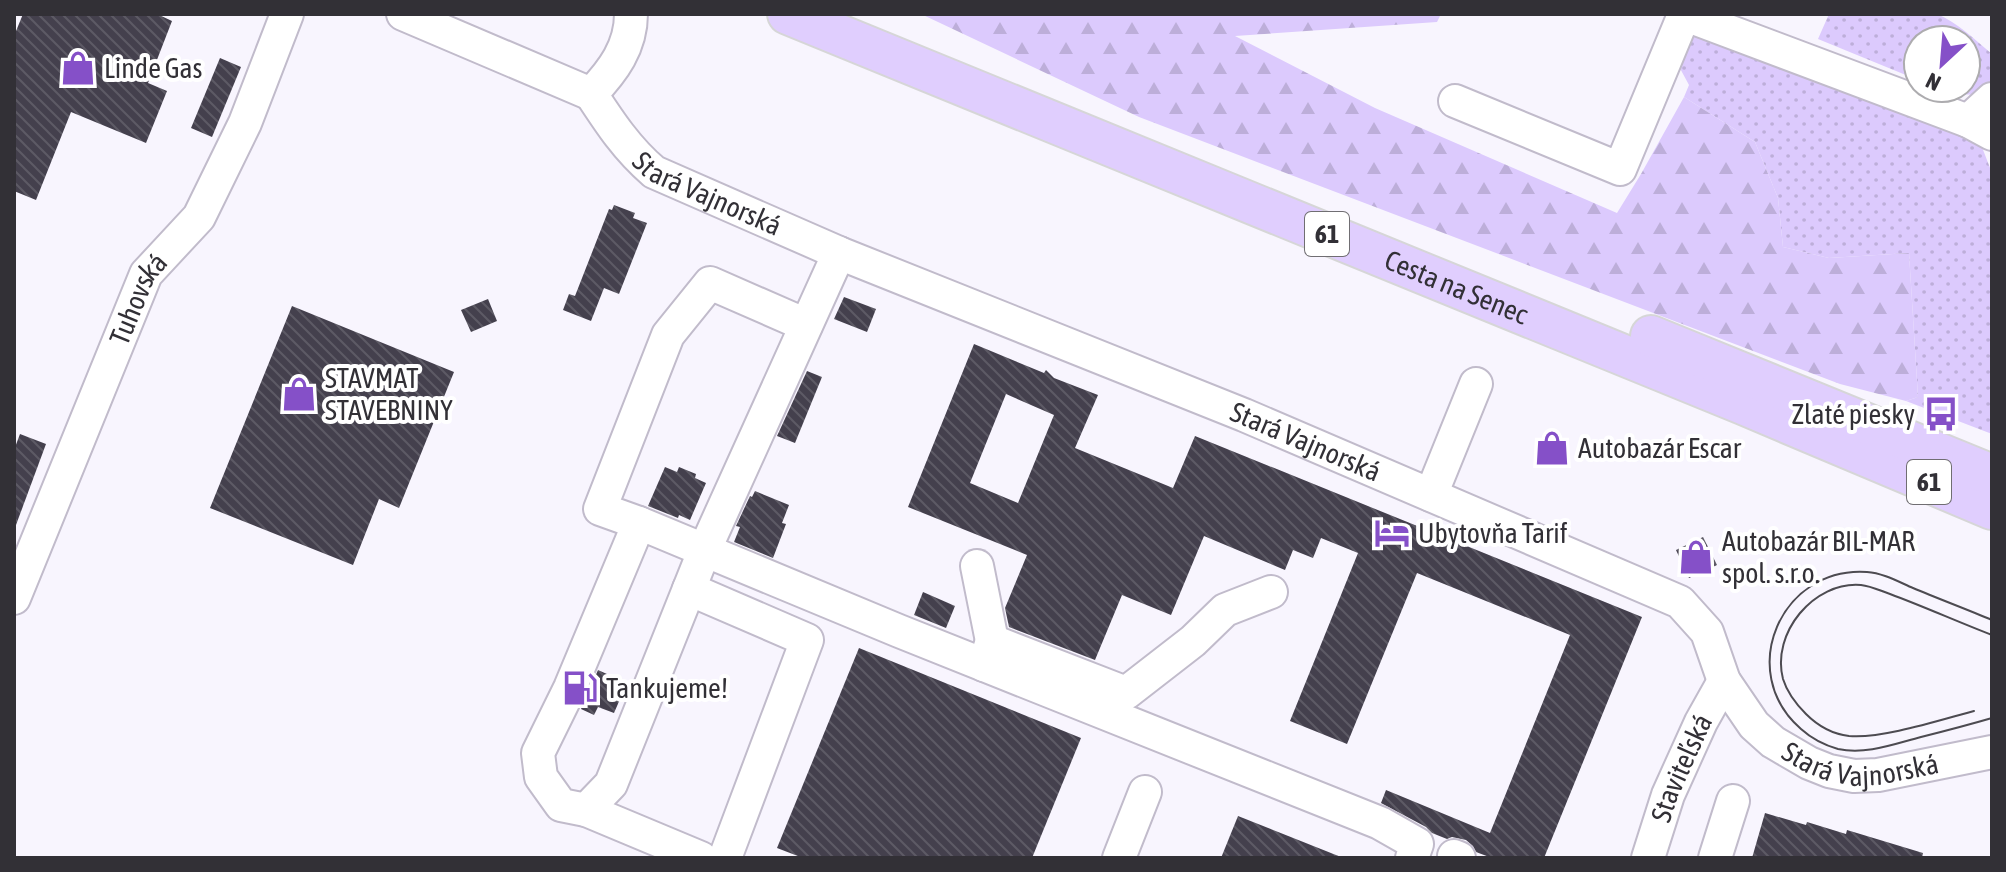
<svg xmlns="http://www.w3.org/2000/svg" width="2006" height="872" font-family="'Asap Condensed',sans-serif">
<defs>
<pattern id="grass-dots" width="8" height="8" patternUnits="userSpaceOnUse" patternTransform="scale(2)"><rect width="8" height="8" fill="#dccafd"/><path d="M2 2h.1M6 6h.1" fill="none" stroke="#bdaed9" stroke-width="1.8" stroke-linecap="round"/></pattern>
<pattern id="forest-firs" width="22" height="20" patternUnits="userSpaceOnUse" patternTransform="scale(2)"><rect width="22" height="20" fill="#dccafd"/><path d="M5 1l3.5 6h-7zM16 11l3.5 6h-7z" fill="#bdaed9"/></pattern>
<pattern id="building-back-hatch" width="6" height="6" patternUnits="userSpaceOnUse" patternTransform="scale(2)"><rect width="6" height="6" fill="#44404d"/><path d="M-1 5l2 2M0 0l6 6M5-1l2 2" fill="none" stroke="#5d5a65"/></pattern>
</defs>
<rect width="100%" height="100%" fill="#f8f5fe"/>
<g fill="url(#grass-dots)">
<path d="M 1829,14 L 1937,14 C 1957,22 1975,40 1992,54 L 1992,86 L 1983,95 L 1953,94 L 1938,88 L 1966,88 L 1966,40 L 1918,40 L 1918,80 L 1818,39 Z"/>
<path d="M 1699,28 L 1980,142 L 1992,173 L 1992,434 L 1906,401 L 1918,397 L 1909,253 L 1829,258 L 1783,247 L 1778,198 L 1755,142 L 1684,97 L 1689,85 L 1676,61 L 1686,37 Z"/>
</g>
<path fill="url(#forest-firs)" d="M 921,14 L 1441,14 L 1437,22 L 1235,36 L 1375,108 L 1617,213 L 1641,174 L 1684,97 L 1755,142 L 1778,198 L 1783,247 L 1829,258 L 1909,253 L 1918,397 L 1906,401 L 1840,384 L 1139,117 Z"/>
<g fill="url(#building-back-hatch)" fill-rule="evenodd">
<path d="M 23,14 L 157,14 L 172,21 L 148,83 L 167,91 L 146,143 L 71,112 L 36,200 L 14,191 L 14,36 Z"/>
<path d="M 220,58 L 241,67 L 212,137 L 191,128 Z"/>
<path d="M 614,205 L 635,213 L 633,218 L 647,223 L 619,294 L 604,288 L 591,321 L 563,310 L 569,294 L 575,296 L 609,209 L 612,210 Z"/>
<path d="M 844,297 L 876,309 L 867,332 L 834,319 Z"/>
<path d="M 488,299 L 497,321 L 471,332 L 461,310 Z"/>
<path d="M 292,306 L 454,372 L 399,508 L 379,499 L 353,565 L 210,508 Z"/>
<path d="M 974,344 L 1044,373 L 1046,370 L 1054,378 L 1098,395 L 1075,448 L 1173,488 L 1195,436 L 1642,617 L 1544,858 L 1492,858 L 1476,852 L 1473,846 L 1466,840 L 1452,837 L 1447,839 L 1432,833 L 1426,827 L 1381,803 L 1386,790 L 1490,833 L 1570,635 L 1417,573 L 1347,744 L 1290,721 L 1358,553 L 1321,538 L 1313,558 L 1293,550 L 1285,570 L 1204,536 L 1171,615 L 1122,595 L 1095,660 L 1009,627 L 1005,608 L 1027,555 L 908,507 ZM 1006,394 L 1054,415 L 1018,503 L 970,483 Z"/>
<path d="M 807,371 L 822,377 L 795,443 L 777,436 Z"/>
<path d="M 20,434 L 46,444 L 16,525 L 14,524 L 14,450 Z"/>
<path d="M 665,467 L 677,472 L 679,467 L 696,474 L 695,478 L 706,483 L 690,520 L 679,515 L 678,518 L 648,506 Z"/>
<path d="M 755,491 L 789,505 L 782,523 L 786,524 L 773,558 L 734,542 L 740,527 L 736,526 L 750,496 L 752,497 Z"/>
<path d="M 1703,537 L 1717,565 L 1689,578 L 1676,550 Z"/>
<path d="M 923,592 L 955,606 L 946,628 L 914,615 Z"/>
<path d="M 859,648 L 1081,738 L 1032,858 L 803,858 L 777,848 Z"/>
<path d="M 598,670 L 627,683 L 614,713 L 598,707 L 594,715 L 581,709 Z"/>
<path d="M 1765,813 L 1806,825 L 1807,822 L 1846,834 L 1847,830 L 1923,853 L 1922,858 L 1752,858 Z"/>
<path d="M 1238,816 L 1341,857 L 1341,858 L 1221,858 Z"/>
</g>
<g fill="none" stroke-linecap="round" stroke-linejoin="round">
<g stroke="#c1bbcb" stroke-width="36">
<g id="minor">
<path d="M 403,14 L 591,94"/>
<path d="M 1683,14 L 1968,121 L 1992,134"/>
<path id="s1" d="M 591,94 C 610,123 627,149 654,172 L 839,253 L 1244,415 L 1680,602 L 1707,632 L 1724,681 L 1754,725 L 1773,742 L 1809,763 L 1829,771 L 1854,776 L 1878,775 L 1992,752"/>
<path d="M 591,94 C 613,71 631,47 631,14"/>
<path d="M 1455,101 L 1620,169 L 1684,15"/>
<path d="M 1968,121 L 1992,99"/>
<path d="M 839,253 L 705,549 L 611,784 L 586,810 L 561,805 L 541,777 L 538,753 L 570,688 L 639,523 L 899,631 L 1380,823 L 1417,844 L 1412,858"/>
<path d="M 1431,495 L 1476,384"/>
<path d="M 639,523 L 600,509 L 668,335 L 710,283 L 806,325"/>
<path d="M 977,566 L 992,641"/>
<path d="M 689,589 L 807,640 L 725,858"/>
<path id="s2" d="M 14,598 L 146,274 L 199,217 L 245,123 L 287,14"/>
<path d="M 984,665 L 992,641 L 1126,693 L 1193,641 L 1225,610 L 1271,592"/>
<path d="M 586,810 L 701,858"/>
<path d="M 1454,856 L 1459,858"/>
<path d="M 1119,858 L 1145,792"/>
<path id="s3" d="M 1648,858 L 1668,795 L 1701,722 L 1724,681"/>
<path d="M 1715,858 L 1733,801"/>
</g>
</g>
<g stroke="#d6d6d7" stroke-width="44">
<g id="major">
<path id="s4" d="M 788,14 L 1743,404 L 1992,509"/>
<path d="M 1651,336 L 1992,475"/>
</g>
</g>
<use href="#minor" stroke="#fff" stroke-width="32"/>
<use href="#major" stroke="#e0cefe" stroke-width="40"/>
<g stroke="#4d4b51" stroke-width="2">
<path d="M 1992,620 C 1966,609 1939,599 1913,588 C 1899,582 1883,573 1867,572 C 1781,566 1735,672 1801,729 C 1811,738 1824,745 1838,749 C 1866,755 1894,744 1921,737 C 1945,731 1968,725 1992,718"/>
<path d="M 1974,711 C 1940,720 1882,739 1849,736 C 1832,734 1818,726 1806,714 C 1797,705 1787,692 1783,679 C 1771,633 1814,581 1861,585 C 1871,586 1881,591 1890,594 C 1925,607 1958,622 1992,635"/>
</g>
</g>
<defs>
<g id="shop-bare" transform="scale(2.76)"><path d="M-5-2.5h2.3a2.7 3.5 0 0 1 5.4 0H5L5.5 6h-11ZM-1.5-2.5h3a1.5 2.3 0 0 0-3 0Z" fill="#8550c8" stroke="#fff" stroke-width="2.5" paint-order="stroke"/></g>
<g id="bus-bare" transform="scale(2.76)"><path d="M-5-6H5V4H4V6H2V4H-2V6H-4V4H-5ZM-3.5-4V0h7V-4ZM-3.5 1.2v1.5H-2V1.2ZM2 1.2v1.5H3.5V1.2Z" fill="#8550c8" stroke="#fff" stroke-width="2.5" paint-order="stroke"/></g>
<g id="hotel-bare" transform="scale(2.76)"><path d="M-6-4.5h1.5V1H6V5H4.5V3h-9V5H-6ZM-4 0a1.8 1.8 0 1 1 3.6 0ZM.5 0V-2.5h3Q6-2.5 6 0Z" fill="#8550c8" stroke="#fff" stroke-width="2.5" paint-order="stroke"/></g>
<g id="fuel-bare" transform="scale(2.76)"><path d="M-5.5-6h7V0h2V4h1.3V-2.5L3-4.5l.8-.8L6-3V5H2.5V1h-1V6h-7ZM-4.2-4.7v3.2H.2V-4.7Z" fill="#8550c8" stroke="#fff" stroke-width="2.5" paint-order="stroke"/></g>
</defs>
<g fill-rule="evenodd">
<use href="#shop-bare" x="78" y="68"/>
<use href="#shop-bare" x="299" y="394"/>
<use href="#bus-bare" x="1941" y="414"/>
<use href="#shop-bare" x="1552" y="448"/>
<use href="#hotel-bare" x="1392" y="533"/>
<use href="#shop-bare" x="1696" y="557"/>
<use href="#fuel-bare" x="580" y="688"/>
</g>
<g text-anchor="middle" stroke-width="8" stroke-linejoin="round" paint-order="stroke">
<g fill="#fff" stroke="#706e72" stroke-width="2">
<rect x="1305" y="212" width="44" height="44" rx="6"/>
<rect x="1907" y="460" width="44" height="44" rx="6"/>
</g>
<g font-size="26" font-weight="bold" fill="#323036">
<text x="1327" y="243">61</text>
<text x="1929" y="491">61</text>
</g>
<g font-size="28" fill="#323036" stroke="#fff" text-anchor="start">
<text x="104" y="78">Linde Gas</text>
<text x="325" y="388">STAVMAT<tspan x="325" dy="32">STAVEBNINY</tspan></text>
<text x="1915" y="424" text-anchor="end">Zlaté piesky</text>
<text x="1578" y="458">Autobazár Escar</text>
<text x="1418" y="543">Ubytovňa Tarif</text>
<text x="1722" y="551">Autobazár BIL-MAR<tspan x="1722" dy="32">spol. s.r.o.</tspan></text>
<text x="606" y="698">Tankujeme!</text>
</g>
<g font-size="28" fill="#323036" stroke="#fff">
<text dy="10" stroke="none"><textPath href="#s1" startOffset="158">Stará Vajnorská</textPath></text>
<text dy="10" stroke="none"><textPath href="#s4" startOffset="722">Cesta na Senec</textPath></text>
<text dy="10" stroke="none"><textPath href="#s2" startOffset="324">Tuhovská</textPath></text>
<text dy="10" stroke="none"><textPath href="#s1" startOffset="806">Stará Vajnorská</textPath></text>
<text dy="10" stroke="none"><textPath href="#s1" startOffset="1478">Stará Vajnorská</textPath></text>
<text dy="10" stroke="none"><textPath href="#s3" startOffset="96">Staviteľská</textPath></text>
</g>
</g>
<rect width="2006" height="872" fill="none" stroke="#323036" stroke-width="32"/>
<g transform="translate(1942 64) rotate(206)"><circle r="38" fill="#ffffff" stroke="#adacaf" stroke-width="2"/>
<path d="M0-6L14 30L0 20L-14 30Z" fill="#8550c8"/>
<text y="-12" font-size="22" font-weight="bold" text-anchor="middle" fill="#323036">N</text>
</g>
</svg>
